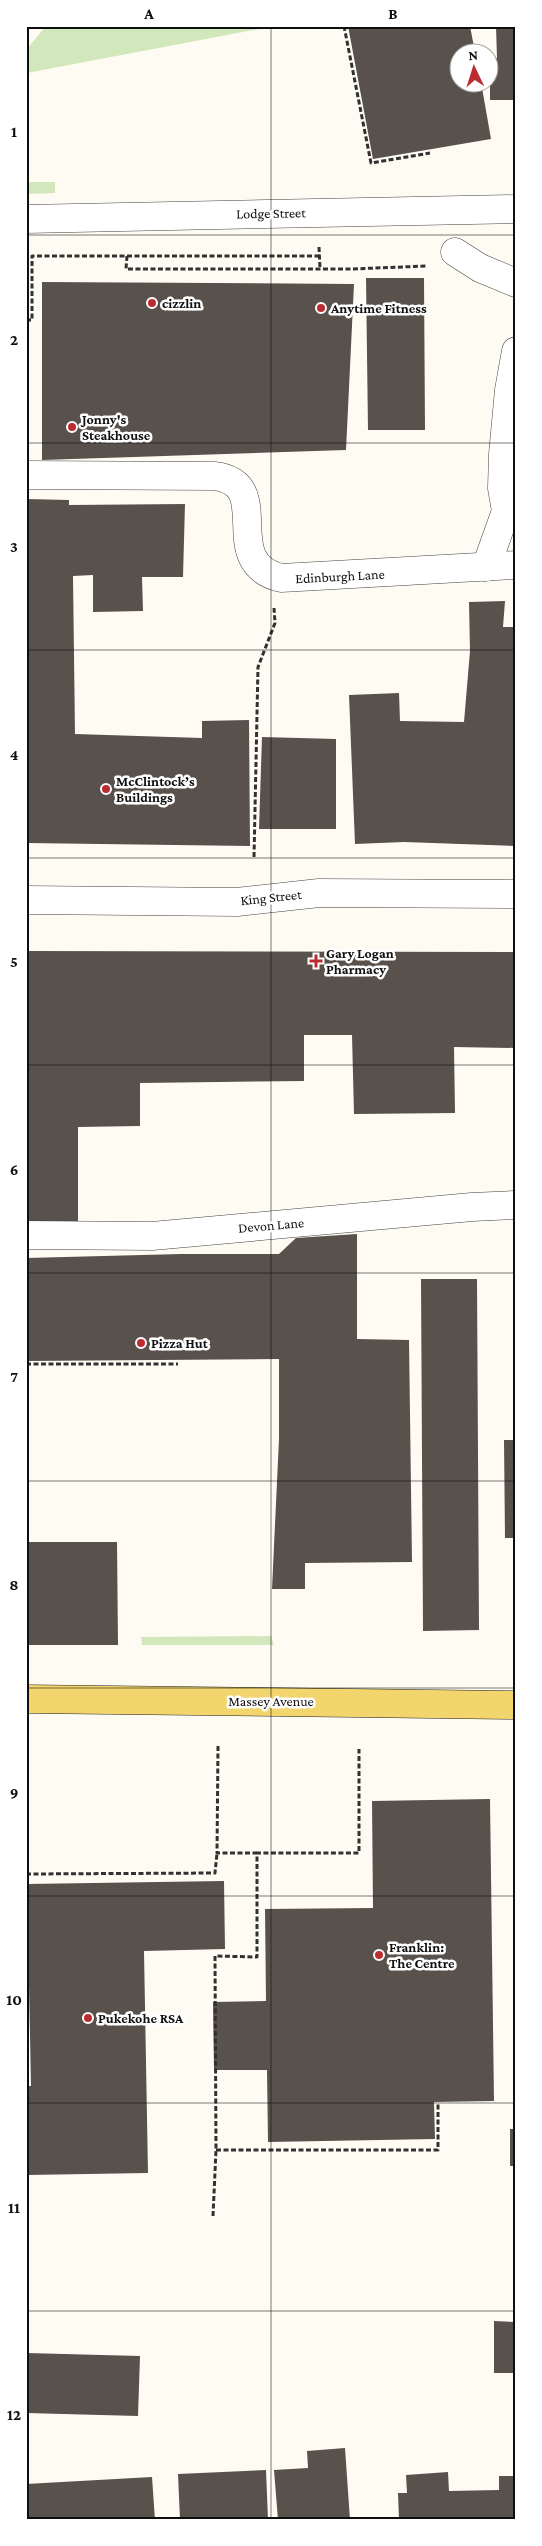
<svg xmlns="http://www.w3.org/2000/svg" width="542" height="2546" font-family="'Crimson Pro',serif">
<rect width="100%" height="100%" fill="#fefcf2"/>
<g fill="#d2e8bc">
<path d="M 46,26 L 275,26 L 27,73 L 28,182 L 55,182 L 55,193 L 26,194 L 26,50 Z"/>
<path d="M 271,1636 L 274,1645 L 142,1645 L 141,1637 Z"/>
</g>
<g fill="#58514c">
<path d="M 348,26 L 470,26 L 475,52 L 459,52 L 459,82 L 481,82 L 491,139 L 373,159 Z"/>
<path d="M 496,26 L 516,26 L 516,100 L 490,100 L 490,58 L 497,58 Z"/>
<path d="M 366,278 L 424,278 L 425,430 L 368,430 Z"/>
<path d="M 42,282 L 354,284 L 346,450 L 42,460 Z"/>
<path d="M 26,499 L 69,500 L 69,505 L 185,504 L 183,577 L 142,577 L 143,611 L 93,612 L 93,575 L 73,576 L 75,734 L 202,738 L 202,721 L 249,720 L 250,846 L 26,843 Z"/>
<path d="M 505,601 L 503,627 L 516,627 L 516,846 L 404,842 L 355,844 L 349,695 L 399,693 L 400,721 L 464,722 L 470,651 L 469,602 Z"/>
<path d="M 262,737 L 336,739 L 336,829 L 259,829 Z"/>
<path d="M 26,951 L 516,952 L 516,1048 L 454,1047 L 455,1113 L 354,1114 L 352,1035 L 304,1035 L 304,1081 L 140,1083 L 140,1126 L 78,1127 L 78,1222 L 26,1222 Z"/>
<path d="M 357,1234 L 357,1339 L 409,1340 L 412,1562 L 305,1563 L 305,1589 L 272,1589 L 279,1439 L 279,1359 L 26,1361 L 26,1258 L 181,1254 L 279,1254 L 296,1238 Z"/>
<path d="M 421,1279 L 477,1279 L 479,1630 L 423,1631 Z"/>
<path d="M 504,1440 L 516,1440 L 516,1538 L 505,1538 Z"/>
<path d="M 26,1542 L 117,1542 L 118,1645 L 26,1645 Z"/>
<path d="M 490,1799 L 494,2101 L 434,2102 L 435,2139 L 268,2142 L 267,2070 L 214,2070 L 213,2002 L 266,2001 L 265,1909 L 373,1908 L 372,1801 Z"/>
<path d="M 224,1881 L 225,1949 L 144,1951 L 148,2173 L 26,2175 L 26,2086 L 31,2086 L 27,1884 Z"/>
<rect x="510" y="2129" width="6" height="37"/>
<path d="M 494,2321 L 516,2322 L 516,2373 L 494,2373 Z"/>
<path d="M 26,2353 L 140,2356 L 138,2416 L 26,2413 Z"/>
<path d="M 345,2448 L 350,2520 L 278,2520 L 274,2470 L 308,2468 L 307,2451 Z"/>
<path d="M 266,2470 L 268,2520 L 180,2520 L 178,2474 Z"/>
<path d="M 448,2472 L 449,2491 L 499,2490 L 499,2476 L 516,2476 L 516,2520 L 399,2520 L 398,2493 L 407,2493 L 406,2475 Z"/>
<path d="M 152,2477 L 155,2520 L 26,2520 L 26,2484 Z"/>
</g>
<g fill="none" stroke-linecap="round" stroke-linejoin="round">
<g stroke="#424242" stroke-width="29">
<g id="minor">
<path d="M 26,219 L 516,209"/>
<path d="M 455,252 L 480,268 L 516,283"/>
<path d="M 26,475 L 214,476 C 278,483 216,562 281,578 L 516,565"/>
<path d="M 486,567 L 506,511 L 502,488 L 503,454 L 509,390 L 516,351"/>
<path d="M 26,900 L 237,902 L 319,893 L 516,894"/>
<path d="M 26,1235 L 152,1236 L 472,1207 L 516,1205"/>
</g>
</g>
<g stroke="#202020" stroke-width="29">
<path id="major" d="M 26,1699 L 516,1705"/>
</g>
<g stroke="#313131" stroke-width="3" stroke-dasharray="5 2.5" stroke-linecap="butt">
<path d="M 344,26 L 371,163 L 430,153"/>
<path d="M 319,247 L 320,269"/>
<path d="M 127,256 L 126,269 L 351,269 L 427,266"/>
<path d="M 26,320 L 32,320 L 32,256 L 320,256"/>
<path d="M 254,857 L 258,667 L 275,623 L 274,608"/>
<path d="M 26,1364 L 178,1364"/>
<path d="M 218,1746 L 217,1853 L 257,1853"/>
<path d="M 26,1874 L 215,1873 L 217,1853"/>
<path d="M 216,2150 L 438,2150 L 438,2102"/>
<path d="M 213,2216 L 216,2150 L 215,1956 L 257,1957 L 257,1853 L 359,1853 L 359,1749"/>
</g>
<use href="#minor" stroke="#fff" stroke-width="28"/>
<use href="#major" stroke="#f3d56e" stroke-width="28"/>
</g>
<path fill="none" stroke="#0f0f0f" stroke-width="1" stroke-opacity="0.55" d="M 271,26 L 271,2520M 26,235 L 516,235M 26,443 L 516,443M 26,650 L 516,650M 26,858 L 516,858M 26,1065 L 516,1065M 26,1273 L 516,1273M 26,1481 L 516,1481M 26,1688 L 516,1688M 26,1896 L 516,1896M 26,2103 L 516,2103M 26,2311 L 516,2311"/>
<g fill="#bb2c30" stroke="#fff" stroke-width="2">
<circle cx="152" cy="303" r="5"/>
<circle cx="321" cy="308" r="5"/>
<circle cx="72" cy="427" r="5"/>
<circle cx="106" cy="789" r="5"/>
<path d="M313.5 953.5h5v5h5v5h-5v5h-5v-5h-5v-5h5z"/>
<circle cx="141" cy="1343" r="5"/>
<circle cx="379" cy="1955" r="5"/>
<circle cx="88" cy="2018" r="5"/>
</g>
<g text-anchor="middle" stroke-width="5" stroke-linejoin="round" paint-order="stroke">
<g font-size="14" fill="#0f0f0f" stroke="#fff">
<text transform="translate(271 213) rotate(-1)" y="5">Lodge Street</text>
<text transform="translate(340 576) rotate(-3)" y="5">Edinburgh Lane</text>
<text transform="translate(271 897) rotate(-6)" y="5">King Street</text>
<text transform="translate(271 1225) rotate(-5)" y="5">Devon Lane</text>
<text x="271" y="1706">Massey Avenue</text>
</g>
<g font-size="14" font-weight="bold" fill="#0f0f0f" stroke="#fff" text-anchor="start">
<text x="162" y="308">cizzlin</text>
<text x="331" y="313">Anytime Fitness</text>
<text x="82" y="424">Jonny's<tspan x="82" dy="16">Steakhouse</tspan></text>
<text x="116" y="786">McClintock’s<tspan x="116" dy="16">Buildings</tspan></text>
<text x="326" y="958">Gary Logan<tspan x="326" dy="16">Pharmacy</tspan></text>
<text x="151" y="1348">Pizza Hut</text>
<text x="389" y="1952">Franklin:<tspan x="389" dy="16">The Centre</tspan></text>
<text x="98" y="2023">Pukekohe RSA</text>
</g>
</g>
<rect width="542" height="2546" fill="none" stroke="#ffffff" stroke-width="55"/>
<g transform="translate(474 68) rotate(356)"><circle r="24" fill="#ffffff" stroke="#9f9f9f"/>
<path d="M0-4L9 19L0 12L-9 19Z" fill="#bb2c30"/>
<text y="-8" font-size="14" font-weight="bold" text-anchor="middle" fill="#0f0f0f">N</text>
</g>
<rect x="28" y="28" width="486" height="2490" fill="none" stroke="#0f0f0f" stroke-width="2"/>
<g font-size="16" text-anchor="middle" font-weight="bold" fill="#0f0f0f">
<text x="149" y="19">A</text>
<text x="393" y="19">B</text>
<text x="14" y="137">1</text>
<text x="14" y="345">2</text>
<text x="14" y="552">3</text>
<text x="14" y="760">4</text>
<text x="14" y="967">5</text>
<text x="14" y="1175">6</text>
<text x="14" y="1382">7</text>
<text x="14" y="1590">8</text>
<text x="14" y="1798">9</text>
<text x="14" y="2005">10</text>
<text x="14" y="2213">11</text>
<text x="14" y="2420">12</text>
</g>
</svg>
